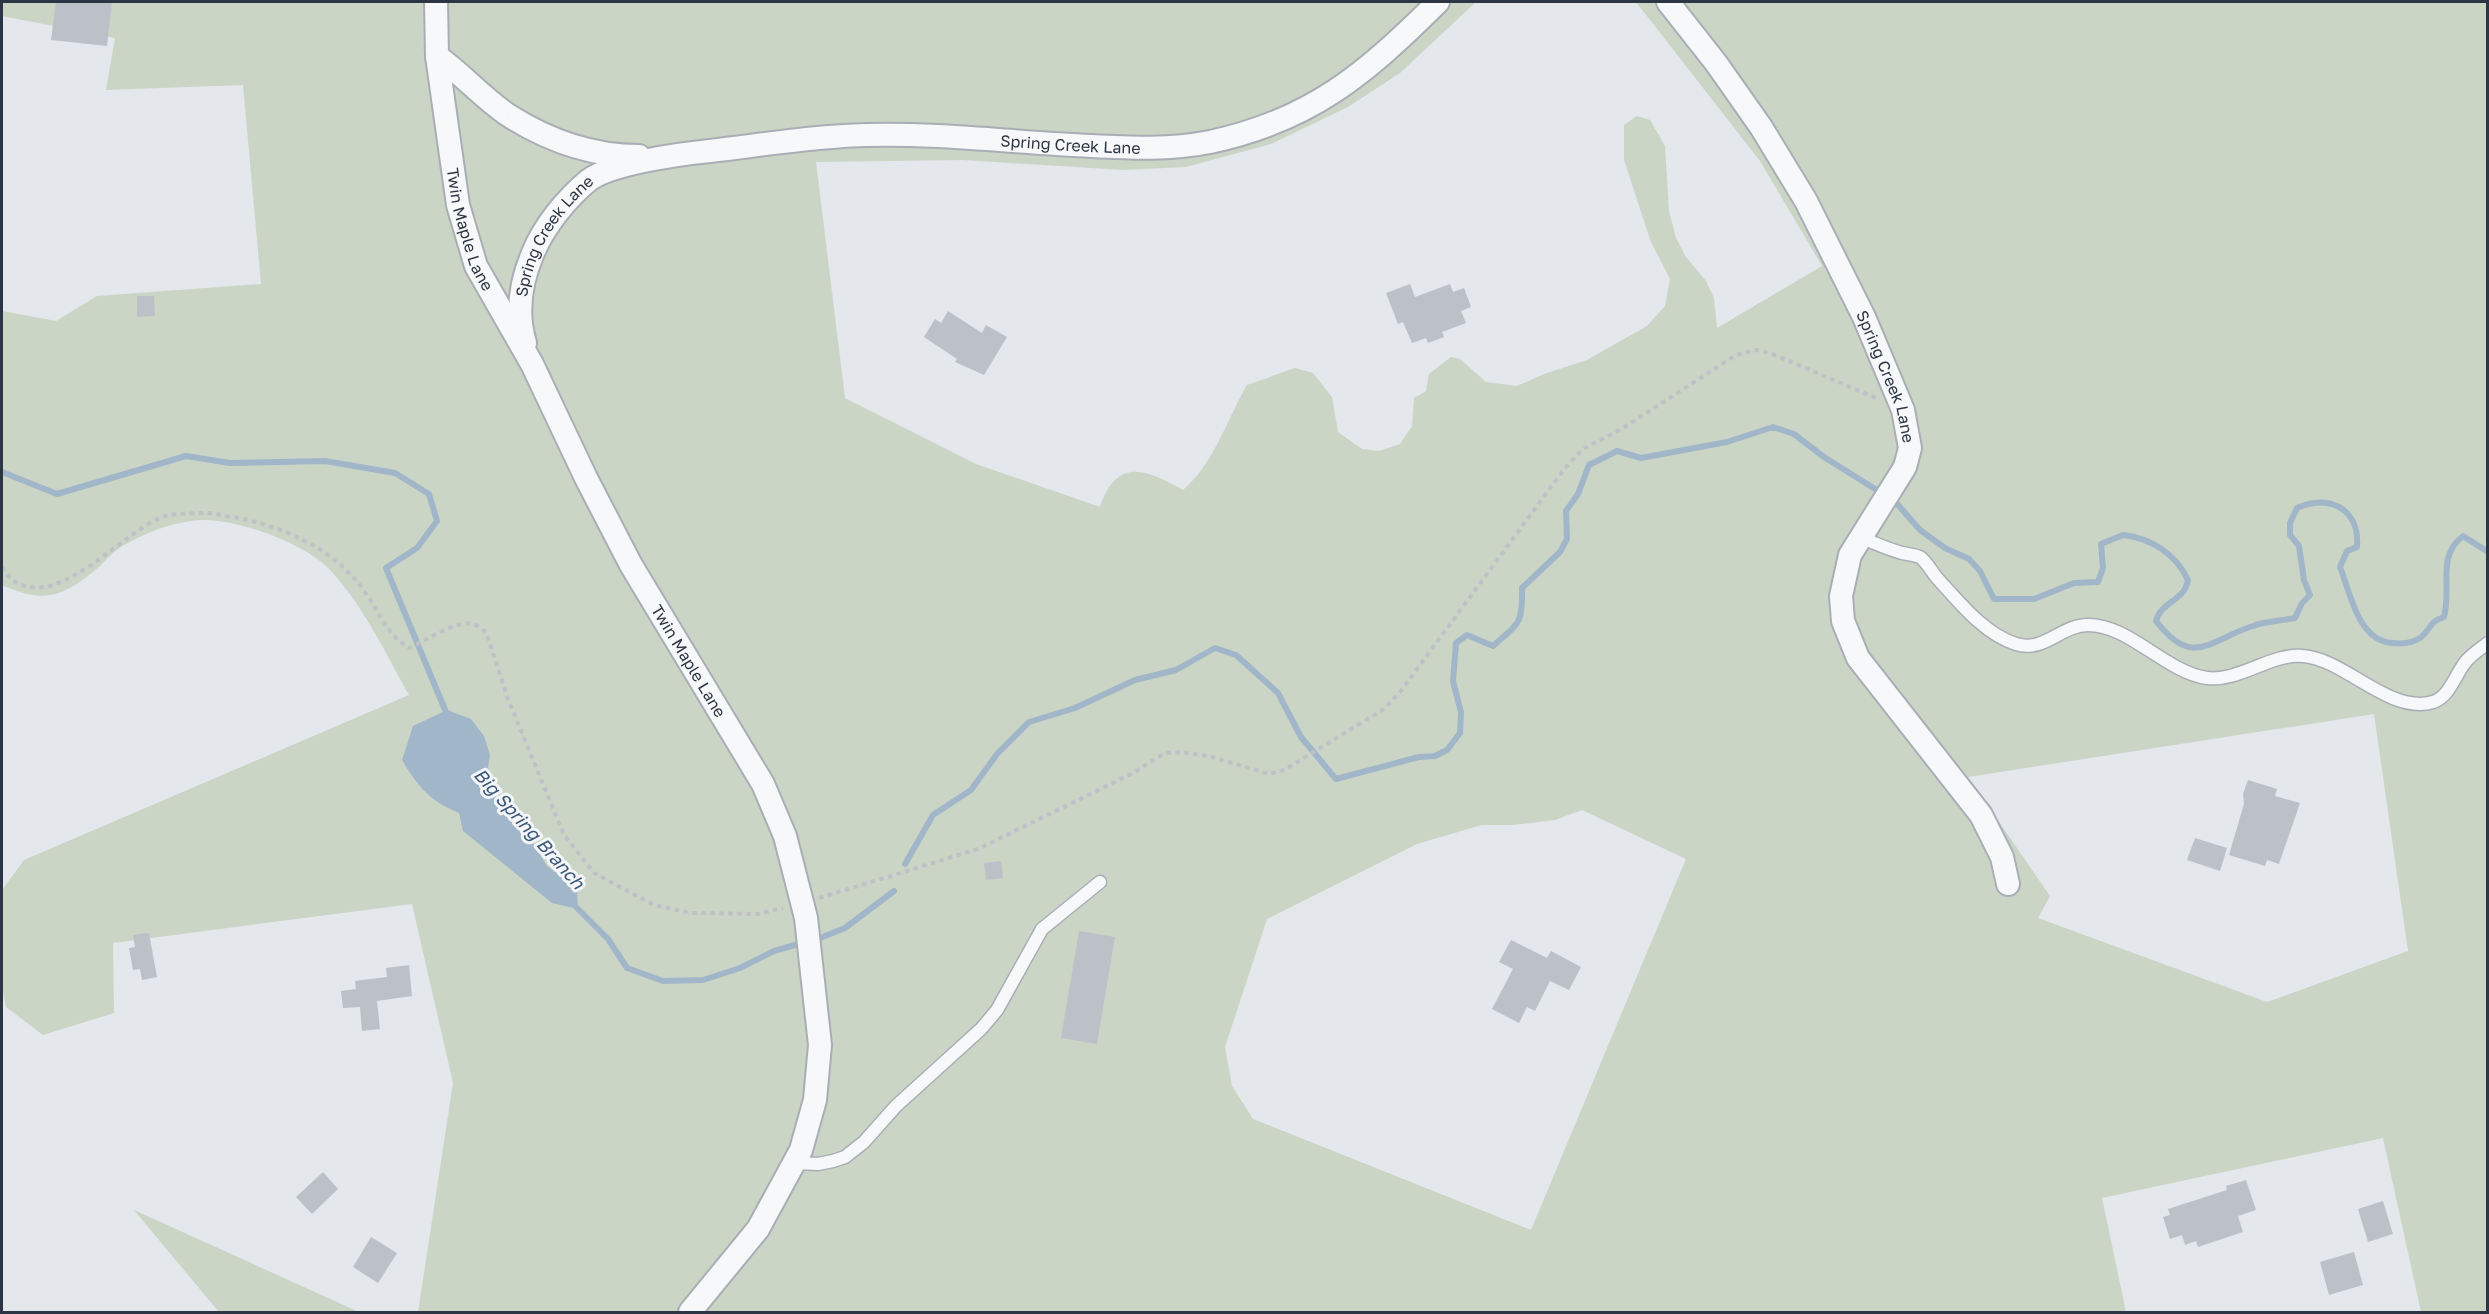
<svg xmlns="http://www.w3.org/2000/svg" width="2489" height="1314" font-family="'Golos Text',sans-serif">
<rect width="100%" height="100%" fill="#e4e7eb"/>
<g fill="#cad5c6" fill-rule="evenodd">
<path d="M 2,2 L 1476,2 L 1400,73 L 1348,107 L 1271,144 L 1186,167 L 1123,170 L 962,160 L 816,162 L 845,398 L 976,464 L 1100,507 C 1117,456 1147,470 1183,490 C 1215,462 1226,421 1247,385 L 1295,368 L 1313,373 L 1332,397 L 1338,432 L 1362,449 L 1379,451 L 1400,444 L 1412,426 L 1414,398 L 1426,391 L 1429,374 L 1451,357 L 1460,359 L 1486,382 L 1517,386 L 1544,374 L 1587,360 L 1647,326 L 1665,306 L 1670,279 L 1651,242 L 1624,160 L 1624,125 L 1637,116 L 1650,120 L 1665,146 L 1669,211 L 1676,238 L 1686,257 L 1706,281 L 1714,298 L 1717,328 L 1822,266 L 1760,161 L 1636,2 L 2487,2 L 2487,1312 L 2421,1312 L 2383,1138 L 2102,1198 L 2126,1312 L 418,1312 L 453,1083 L 412,904 L 113,943 L 114,1013 L 43,1035 L 6,1007 L 2,987 L 2,890 L 24,860 L 409,695 C 385,652 364,607 331,571 C 307,544 238,519 202,520 C 175,521 147,532 124,545 C 115,550 107,559 100,566 C 65,596 45,605 2,585 L 2,311 L 56,321 L 97,296 L 261,284 L 243,85 L 106,90 L 115,38 L 2,16 ZM 2374,714 L 2408,951 L 2267,1002 L 2038,918 L 2050,896 L 1968,777 ZM 1582,810 L 1686,859 L 1531,1230 L 1253,1119 L 1232,1086 L 1225,1047 L 1267,919 L 1417,844 L 1482,825 L 1513,825 L 1555,820 Z"/>
<path d="M 134,1210 L 359,1312 L 219,1312 Z"/>
</g>
<path fill="#a1b6c9" d="M 447,710 L 471,719 L 484,736 L 490,755 L 488,768 L 501,809 L 527,833 L 547,866 L 577,889 L 578,909 L 552,903 L 463,831 L 459,813 C 430,801 418,787 402,760 L 413,726 Z"/>
<g fill="none" stroke-linecap="round" stroke-linejoin="round">
<g stroke="#a1b6c9" stroke-width="6">
<path d="M 2,472 L 57,494 L 186,456 L 230,463 L 325,461 L 395,473 L 429,494 L 437,521 L 417,548 L 386,568 L 448,717"/>
<path d="M 1892,498 L 1920,530 L 1945,548 L 1969,559 L 1980,571 L 1994,599 L 2034,599 L 2074,583 L 2098,582 L 2103,568 L 2101,544 L 2123,535 C 2151,538 2176,554 2188,580 C 2187,584 2185,590 2182,593 C 2173,603 2160,606 2156,621 C 2193,669 2209,640 2253,626 C 2266,621 2281,621 2295,618 L 2302,603 L 2310,595 L 2304,580 L 2299,546 L 2290,535 L 2290,523 L 2297,508 C 2329,493 2360,509 2357,547 L 2347,551 L 2340,567 C 2351,595 2358,640 2392,643 C 2401,644 2412,643 2420,638 C 2431,630 2428,622 2444,617 C 2452,586 2436,557 2463,536 L 2488,552"/>
<path d="M 905,864 L 933,815 L 971,790 L 997,754 L 1029,722 L 1075,708 L 1135,680 L 1176,670 L 1215,648 L 1236,655 L 1278,693 L 1301,737 L 1336,779 L 1419,757 L 1435,756 L 1447,750 L 1460,733 L 1461,712 L 1453,681 L 1456,643 L 1467,635 L 1493,646 C 1519,623 1523,624 1522,588 L 1560,552 L 1567,539 L 1566,511 L 1578,494 L 1589,465 L 1617,451 L 1641,458 L 1727,442 L 1773,427 L 1794,434 L 1824,457 L 1883,494"/>
<path d="M 574,905 L 608,939 L 627,968 L 663,981 L 703,980 L 740,968 L 774,951 L 795,945"/>
<path d="M 820,938 L 845,928 L 894,891"/>
</g>
</g>
<g fill="#bcc1c8">
<path d="M 56,2 L 112,2 L 107,46 L 51,40 Z"/>
<path d="M 1410,284 L 1415,297 L 1450,284 L 1453,292 L 1464,288 L 1471,307 L 1461,311 L 1466,323 L 1442,332 L 1444,337 L 1428,343 L 1426,338 L 1412,343 L 1403,322 L 1398,324 L 1386,293 Z"/>
<path d="M 137,296 L 154,296 L 155,316 L 137,317 Z"/>
<path d="M 948,311 L 982,333 L 986,325 L 1007,337 L 984,375 L 955,362 L 957,359 L 924,337 L 935,319 L 941,323 Z"/>
<path d="M 2248,780 L 2277,789 L 2275,796 L 2300,803 L 2279,864 L 2267,860 L 2265,866 L 2229,855 L 2244,804 L 2243,794 Z"/>
<path d="M 2195,838 L 2227,848 L 2220,871 L 2187,860 Z"/>
<path d="M 1001,861 L 1003,878 L 986,880 L 984,863 Z"/>
<path d="M 1079,931 L 1115,937 L 1097,1044 L 1061,1038 Z"/>
<path d="M 149,933 L 157,977 L 142,980 L 140,969 L 133,970 L 129,948 L 135,947 L 133,935 Z"/>
<path d="M 1511,940 L 1547,958 L 1551,951 L 1581,967 L 1569,990 L 1550,981 L 1535,1011 L 1527,1007 L 1519,1023 L 1492,1009 L 1513,969 L 1499,962 Z"/>
<path d="M 409,965 L 412,996 L 377,1001 L 380,1029 L 362,1031 L 360,1007 L 343,1008 L 341,991 L 356,989 L 355,981 L 387,977 L 386,968 Z"/>
<path d="M 323,1172 L 338,1189 L 312,1214 L 296,1197 Z"/>
<path d="M 2246,1180 L 2256,1210 L 2238,1216 L 2243,1232 L 2198,1247 L 2196,1241 L 2185,1245 L 2182,1235 L 2170,1239 L 2163,1217 L 2170,1215 L 2168,1209 L 2227,1190 L 2226,1186 Z"/>
<path d="M 2383,1201 L 2393,1234 L 2368,1242 L 2358,1209 Z"/>
<path d="M 371,1237 L 397,1253 L 378,1283 L 353,1267 Z"/>
<path d="M 2354,1252 L 2363,1285 L 2329,1295 L 2320,1262 Z"/>
</g>
<g fill="none" stroke-linecap="round" stroke-linejoin="round">
<g stroke="#a9aeb5" stroke-width="15">
<g id="lane">
<path d="M 1860,537 C 1874,543 1887,549 1902,553 C 1907,554 1915,555 1920,557 C 1926,561 1932,572 1937,578 C 1959,602 1984,634 2016,644 C 2044,653 2061,625 2088,625 C 2130,625 2165,672 2207,678 C 2239,682 2271,653 2303,656 C 2345,659 2390,715 2433,702 C 2449,697 2455,676 2464,664 C 2469,656 2480,649 2488,643"/>
<path d="M 795,1163 L 818,1164 L 833,1161 L 845,1157 L 864,1142 L 896,1106 L 981,1029 L 997,1010 L 1042,929 L 1100,882"/>
</g>
</g>
<g stroke="#a9aeb5" stroke-width="26">
<g id="street">
<path id="s1" d="M 436,2 L 437,56 L 458,205 L 476,266 L 532,364 L 586,478 L 631,565 L 763,784 L 785,836 L 806,918 L 820,1045 L 815,1100 L 801,1150 L 758,1229 L 690,1312"/>
<path id="s2" d="M 1668,2 L 1716,63 L 1761,127 L 1806,201 L 1864,317 L 1903,410 L 1910,448 L 1905,467 L 1850,555 L 1841,596 L 1843,621 L 1858,658 L 1981,815 L 2002,857 L 2008,884"/>
<path d="M 437,56 C 462,74 483,98 508,115 C 547,140 592,156 639,156"/>
<path id="s3" d="M 525,343 C 516,313 521,281 533,253 C 544,226 567,198 589,180 C 612,163 681,154 710,151 C 762,145 815,136 867,135 C 941,133 1017,143 1091,146 C 1131,148 1170,150 1210,142 C 1313,120 1366,73 1438,2"/>
</g>
</g>
<g stroke="#bec1c7" stroke-width="4" stroke-dasharray="4.5 4.5" stroke-linecap="butt">
<path d="M 2,567 C 5,571 9,578 14,581 C 60,611 123,530 165,516 C 176,513 191,514 202,513 C 212,512 223,516 233,517 C 282,526 331,547 362,588 C 378,609 385,633 409,648 C 425,641 456,620 473,624 C 477,625 482,630 486,632 L 508,699 L 564,835 L 594,873 L 654,905 L 691,913 L 758,914 L 783,908"/>
<path d="M 819,898 L 978,849 L 1131,774 L 1165,753 L 1182,752 L 1212,757 L 1269,774 L 1284,770 L 1384,709 L 1401,691 L 1565,468 L 1583,449 L 1620,430 L 1736,355 L 1756,350 L 1770,353 L 1876,398"/>
</g>
<use href="#lane" stroke="#f7f8fa" stroke-width="12"/>
<use href="#street" stroke="#f7f8fa" stroke-width="22"/>
</g>
<g text-anchor="middle" stroke-width="6" stroke-linejoin="round" paint-order="stroke">
<g font-size="16" fill="#2c3543" stroke="#f4f6f9">
<text dy="6" stroke="none"><textPath href="#s3" startOffset="672">Spring Creek Lane</textPath></text>
<text dy="6" stroke="none"><textPath href="#s1" startOffset="231">Twin Maple Lane</textPath></text>
<text dy="6" stroke="none"><textPath href="#s3" startOffset="117">Spring Creek Lane</textPath></text>
<text dy="6" stroke="none"><textPath href="#s2" startOffset="436">Spring Creek Lane</textPath></text>
<text dy="6" stroke="none"><textPath href="#s1" startOffset="717">Twin Maple Lane</textPath></text>
</g>
<g font-size="18" font-style="italic" fill="#385676" stroke="#f4f6f9">
<text transform="translate(529 829) rotate(48)" y="6">Big Spring Branch</text>
</g>
</g>
<rect width="2489" height="1314" fill="none" stroke="#2c3543" stroke-width="6"/>
</svg>
